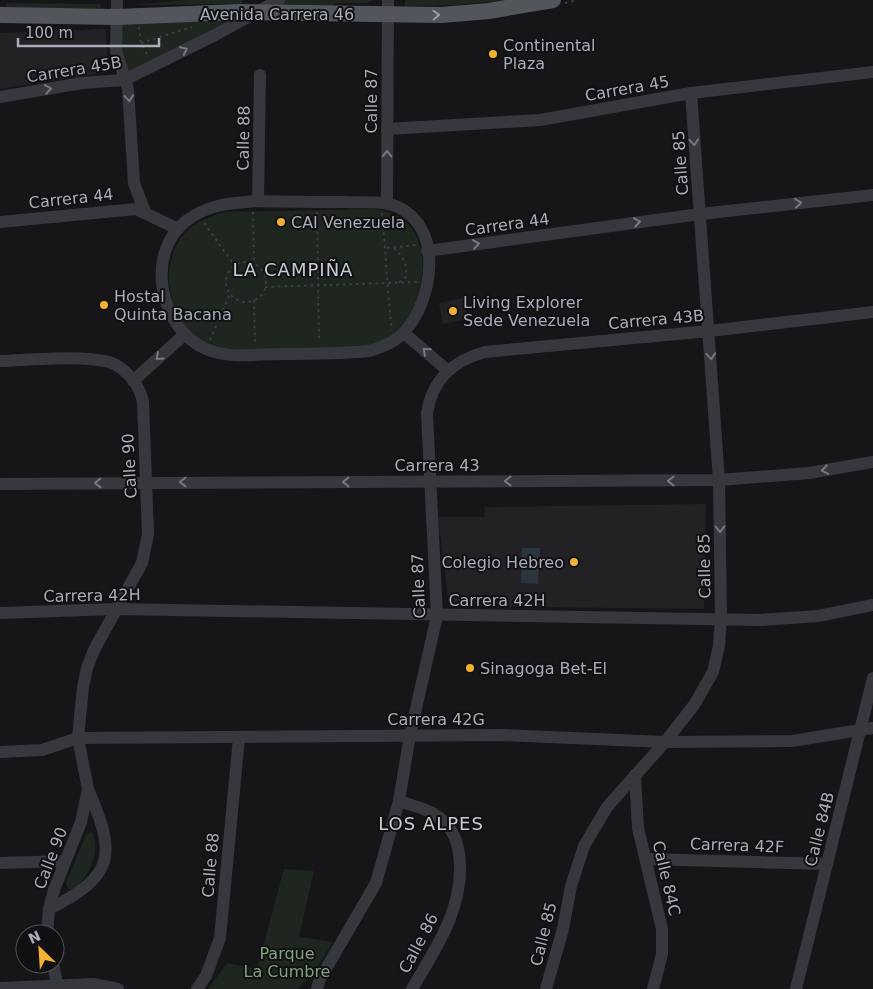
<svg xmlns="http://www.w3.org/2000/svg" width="873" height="989" font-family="'DejaVu Sans',sans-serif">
<rect width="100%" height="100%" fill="#161618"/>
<g fill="#222225">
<path d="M 106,29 L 108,72 L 0,89 L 0,33 Z"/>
<path d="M 463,298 L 467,319 L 443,324 L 439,303 Z"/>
<path d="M 706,504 L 704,609 L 449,606 L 438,517 L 484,517 L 485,507 Z"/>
</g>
<g fill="#1e261f">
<path d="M 185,0 L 242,0 L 242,4 L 135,5 Z"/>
<path d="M 268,0 L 373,0 L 367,3 L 336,3 L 329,9 L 268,8 Z"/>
<path d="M 405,0 L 509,0 L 456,5 L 405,6 Z"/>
<path d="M 6,3 L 100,4 L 101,8 L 6,8 Z"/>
<path d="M 242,15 L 127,72 L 121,50 L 120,19 Z"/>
<path d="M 373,209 C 410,212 426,240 422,275 C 419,304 404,333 376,344 C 359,351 338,348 320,349 C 286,349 251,352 218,347 C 211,345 202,343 197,338 C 164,312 157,252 194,225 C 203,219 215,215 225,212 Z"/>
<path d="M 90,832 L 93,833 C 100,854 90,877 72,889 L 68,889 L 66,883 L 86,835 Z"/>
<path d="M 284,869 L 314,871 L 299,937 L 333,942 L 314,972 L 298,989 L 208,989 L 227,963 L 257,969 Z"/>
</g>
<path fill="#2c353c" d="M 522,548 L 540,548 L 538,584 L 521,583 Z"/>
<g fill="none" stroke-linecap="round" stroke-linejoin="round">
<g stroke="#3d3f44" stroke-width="2" stroke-dasharray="2.5 4" stroke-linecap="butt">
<path d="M 565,3 L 577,0"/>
<path d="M 139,27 L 141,43 L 148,56"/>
<path d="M 141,43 L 192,27"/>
<path d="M 253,212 L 254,264"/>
<path d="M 317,212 L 319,342"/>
<path d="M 382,213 C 386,252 387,291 392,330"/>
<path d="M 204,223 L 235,266"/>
<path d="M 387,248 L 416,245"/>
<path d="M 394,248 C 404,257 407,264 406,277 L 398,283"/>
<circle cx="246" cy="282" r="20"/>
<path d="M 265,287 L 418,282"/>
<path d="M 254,300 L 255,345"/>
<path d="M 210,340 L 230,294"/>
</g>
<g stroke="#37383d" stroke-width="12">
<path d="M 117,0 L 116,51 L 128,89 L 134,183 L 145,212"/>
<path d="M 0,97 L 82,83 L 124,80 L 215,35 L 279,0"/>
<path d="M 387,129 L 540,120 L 691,93 L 873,72"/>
<path d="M 258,201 C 287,202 317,202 346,202 C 363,203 382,200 398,207 C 444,228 433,300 405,331 C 396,342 382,347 369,351 C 340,354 311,354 281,354 C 257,354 229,359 206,349 C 160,329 144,254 186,221 C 208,204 232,203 258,201 Z"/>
<path d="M 258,201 L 260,75"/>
<path d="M 387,203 L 388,0"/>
<path d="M 0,222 L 136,209 L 178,229"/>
<path d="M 427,251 L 700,214 L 873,195"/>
<path d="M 404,333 L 447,370"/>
<path d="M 0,361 C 30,360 81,355 109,362 C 125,367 140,385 143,402 L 148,534 L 142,563 L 94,650 L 87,668 L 83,687 L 78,738 L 88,789 L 81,822 L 54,890 L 49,909 L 47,934"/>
<path d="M 133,381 L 185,334"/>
<path d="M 0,484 L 719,480 L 809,473 L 873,462"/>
<path d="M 0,613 L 115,609 L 760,620 L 818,616 L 873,605"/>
<path d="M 0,752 L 42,750 L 78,738 L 503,735 L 665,742 L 792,741 L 873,728"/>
<path d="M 635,775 L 638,828 L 662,929 L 662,954 L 653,989"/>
<path d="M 399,801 C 413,806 430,809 441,819 C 455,830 459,846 460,863 C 462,912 435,949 412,989"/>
<path d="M 646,859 L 827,864"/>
<path d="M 0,863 L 65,861"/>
<path d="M 49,909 C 116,875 116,855 88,789"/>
<path d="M 53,964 L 58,989"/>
<path d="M 0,988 L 93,984 L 118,989"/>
<path d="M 197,989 L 206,976 L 220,938 L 239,738"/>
<path d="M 317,989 L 320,979 L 376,883 L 399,801 L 410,735 L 437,616 L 427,413 C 432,380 454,360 485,352 L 709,331 L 873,312"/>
<path d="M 546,989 L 563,929 L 571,886 L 584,846 L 607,807 L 665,742 L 694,705 L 713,672 L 719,646 L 721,618 L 719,480 L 691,93"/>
<path d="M 796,989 L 873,678"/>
</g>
<path stroke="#53555c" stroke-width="16" d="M 0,15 L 117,17 L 240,12 L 441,15 L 489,11 L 553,0"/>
</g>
<defs><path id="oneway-chevron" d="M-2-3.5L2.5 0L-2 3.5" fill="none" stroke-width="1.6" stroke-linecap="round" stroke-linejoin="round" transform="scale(1.25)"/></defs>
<use stroke="#979ba6" href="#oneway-chevron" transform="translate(436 15) rotate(-2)"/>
<g stroke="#757881">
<use href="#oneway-chevron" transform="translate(184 50) rotate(-26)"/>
<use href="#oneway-chevron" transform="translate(48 89) rotate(-10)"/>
<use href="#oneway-chevron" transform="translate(129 98) rotate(84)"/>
<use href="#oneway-chevron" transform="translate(694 142) rotate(86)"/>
<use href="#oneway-chevron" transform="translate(387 154) rotate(-90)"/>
<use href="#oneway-chevron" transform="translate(798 203) rotate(-6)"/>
<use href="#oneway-chevron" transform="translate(637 222) rotate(-8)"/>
<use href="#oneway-chevron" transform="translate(476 244) rotate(-8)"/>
<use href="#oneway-chevron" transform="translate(426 351) rotate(-139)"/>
<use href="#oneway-chevron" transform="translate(711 356) rotate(86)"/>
<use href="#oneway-chevron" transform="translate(159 357) rotate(138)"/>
<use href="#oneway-chevron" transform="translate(825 470) rotate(170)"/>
<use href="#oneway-chevron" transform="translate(508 481) rotate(180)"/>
<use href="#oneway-chevron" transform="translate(671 481) rotate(180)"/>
<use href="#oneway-chevron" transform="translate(183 482) rotate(180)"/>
<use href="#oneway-chevron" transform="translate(346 482) rotate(180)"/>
<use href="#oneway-chevron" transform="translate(98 483) rotate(179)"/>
<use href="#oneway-chevron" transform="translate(720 529) rotate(89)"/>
</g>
<g fill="#f2b134" stroke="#111113" stroke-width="2">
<circle cx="493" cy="54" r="5"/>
<circle cx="281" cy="222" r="5"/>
<circle cx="104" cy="305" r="5"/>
<circle cx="453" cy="311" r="5"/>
<circle cx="574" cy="562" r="5"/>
<circle cx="470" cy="668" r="5"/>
</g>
<g text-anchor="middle" stroke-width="4" stroke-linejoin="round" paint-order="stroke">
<g font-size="16" fill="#a8adb8" stroke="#111113">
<text x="277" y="20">Avenida Carrera 46</text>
<text transform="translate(74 69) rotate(-9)" y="6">Carrera 45B</text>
<text transform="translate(627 88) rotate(-10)" y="6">Carrera 45</text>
<text transform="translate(371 101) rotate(-90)" y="6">Calle 87</text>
<text transform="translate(243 138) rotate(-89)" y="6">Calle 88</text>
<text transform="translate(680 163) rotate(-94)" y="6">Calle 85</text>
<text transform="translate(71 198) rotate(-6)" y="6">Carrera 44</text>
<text transform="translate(507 224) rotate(-8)" y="6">Carrera 44</text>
<text transform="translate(656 319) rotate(-5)" y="6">Carrera 43B</text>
<text x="437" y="471">Carrera 43</text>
<text transform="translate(129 466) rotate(-93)" y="6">Calle 90</text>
<text transform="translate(704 566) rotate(-91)" y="6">Calle 85</text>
<text transform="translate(418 586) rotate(-92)" y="6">Calle 87</text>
<text transform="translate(92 595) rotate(-1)" y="6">Carrera 42H</text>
<text x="497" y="606">Carrera 42H</text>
<text x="436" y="725">Carrera 42G</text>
<text transform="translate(819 829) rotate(-76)" y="6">Calle 84B</text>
<text transform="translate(737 845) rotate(2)" y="6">Carrera 42F</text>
<text transform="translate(50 858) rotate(-69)" y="6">Calle 90</text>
<text transform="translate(210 865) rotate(-85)" y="6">Calle 88</text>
<text transform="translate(667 878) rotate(77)" y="6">Calle 84C</text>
<text transform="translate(543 934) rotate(-76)" y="6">Calle 85</text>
<text transform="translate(418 943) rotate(-62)" y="6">Calle 86</text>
</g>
<g font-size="16" fill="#a8adb8" stroke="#111113" text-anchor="start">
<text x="503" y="51">Continental<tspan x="503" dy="18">Plaza</tspan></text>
<text x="291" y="228">CAI Venezuela</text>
<text x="114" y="302">Hostal<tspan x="114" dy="18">Quinta Bacana</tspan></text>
<text x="463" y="308">Living Explorer<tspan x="463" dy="18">Sede Venezuela</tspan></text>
<text x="564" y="568" text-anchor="end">Colegio Hebreo</text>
<text x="480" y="674">Sinagoga Bet-El</text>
</g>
<g font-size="16" fill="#7fa381" stroke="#111113">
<text x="287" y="959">Parque<tspan x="287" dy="18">La Cumbre</tspan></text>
</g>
<g font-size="18" letter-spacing="1" fill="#c9ccd4" stroke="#111113">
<text x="293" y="276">LA CAMPIÑA</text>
<text x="431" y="830">LOS ALPES</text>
</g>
</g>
<g transform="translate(40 949) rotate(335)"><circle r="24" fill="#111113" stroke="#4d4f55"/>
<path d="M0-4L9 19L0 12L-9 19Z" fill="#f2b134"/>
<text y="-8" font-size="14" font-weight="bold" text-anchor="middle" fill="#a8adb8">N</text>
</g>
<path d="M18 38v8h141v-8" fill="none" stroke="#a8adb8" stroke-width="2.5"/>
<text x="25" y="38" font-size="15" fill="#a8adb8" stroke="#111113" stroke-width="4" paint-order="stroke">100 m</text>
</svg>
